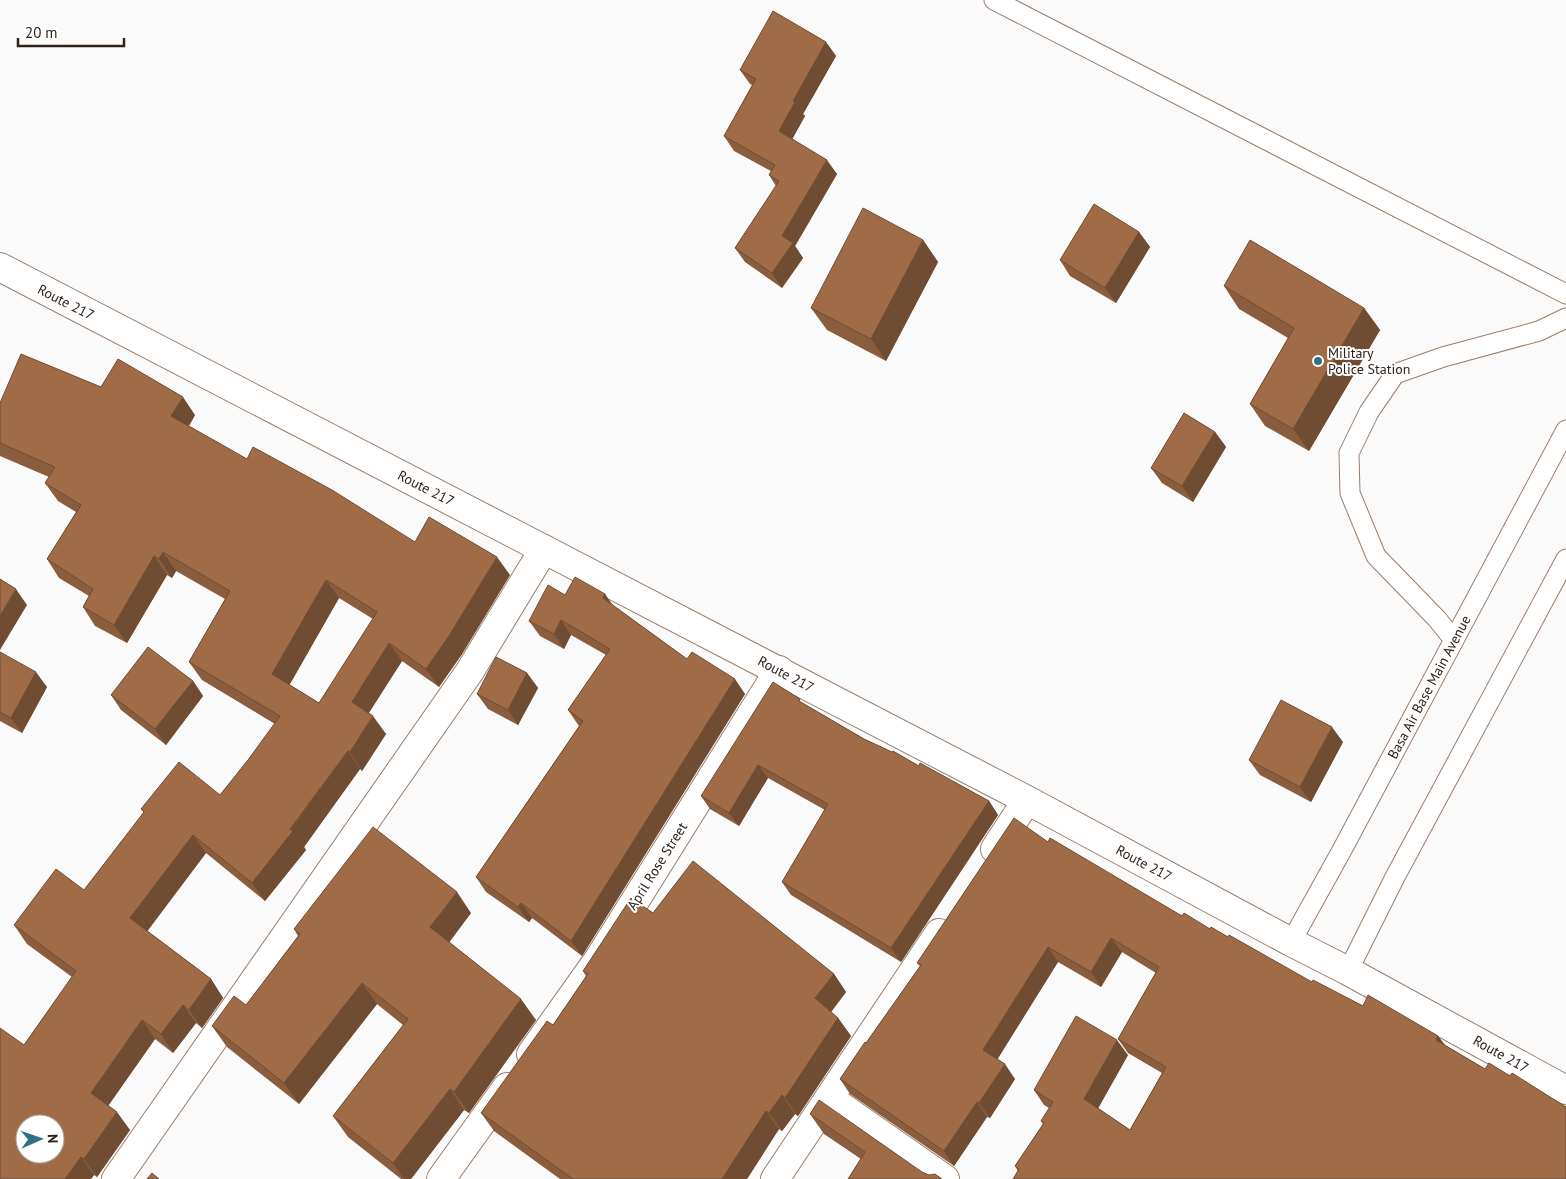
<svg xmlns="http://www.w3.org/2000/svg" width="1566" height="1179" font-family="'PT Sans',sans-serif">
<rect width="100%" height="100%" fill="#fafafa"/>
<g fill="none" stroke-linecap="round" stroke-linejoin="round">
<g stroke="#9c7d69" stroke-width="21">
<g id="service">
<path d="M 994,0 L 1566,294"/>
<path d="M 1454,640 L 1437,619 L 1376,556 L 1350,493 L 1349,453 L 1369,412 L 1395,374 L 1443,357 L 1539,331 L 1566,318"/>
<path d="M 1291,942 L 1342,850 L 1566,430"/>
<path d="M 1348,971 L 1395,877 L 1566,559"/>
</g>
</g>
<g stroke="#9c7d69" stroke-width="30">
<g id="minor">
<path d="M 995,849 L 1027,800"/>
<path d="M 531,1054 L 600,957 L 779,670"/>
<path d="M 829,1098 L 945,1179"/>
<path d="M 116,1179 L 470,671 L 544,549"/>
<path d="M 441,1179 L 507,1087"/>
<path d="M 775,1179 L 939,933"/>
</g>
</g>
<g stroke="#9c7d69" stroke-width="30">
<path id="primary" d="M 0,267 L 1027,800 L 1291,942 L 1348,971 L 1566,1090"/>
</g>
<use href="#service" stroke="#fff" stroke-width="19"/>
<use href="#minor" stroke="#fff" stroke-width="28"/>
<use href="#primary" stroke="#fff" stroke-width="28"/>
</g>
<g fill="#8a5d3e" fill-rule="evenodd">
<path d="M 826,42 L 836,56 L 803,114 L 805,116 L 792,139 L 837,174 L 795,246 L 803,258 L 782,288 L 745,262 L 735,248 L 776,186 L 769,175 L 771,171 L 734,151 L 724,136 L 752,85 L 750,84 L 740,70 Z"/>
<path d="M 1139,232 L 1150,247 L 1116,303 L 1070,276 L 1060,260 Z"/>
<path d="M 923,240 L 938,262 L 886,361 L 827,330 L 811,308 Z"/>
<path d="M 1224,286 L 1364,308 L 1380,330 L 1309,451 L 1265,426 L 1250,404 L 1288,338 L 1239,309 Z"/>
<path d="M 101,387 L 195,415 L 189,426 L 247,459 L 415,542 L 510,575 L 462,654 L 439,687 L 402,661 L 369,713 L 386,734 L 362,771 L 360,769 L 304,847 L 306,850 L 265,901 L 206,853 L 147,931 L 211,979 L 223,998 L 202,1028 L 196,1023 L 173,1053 L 155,1039 L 108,1105 L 130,1130 L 97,1177 L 94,1175 L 91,1179 L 0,1179 L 24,1045 L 72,977 L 27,944 L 14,925 L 84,890 L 144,813 L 141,809 L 220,795 L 248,760 L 275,724 L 202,680 L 189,662 L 225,599 L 176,571 L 172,578 L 167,575 L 127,643 L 95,626 L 83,607 L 89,596 L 59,578 L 47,559 L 76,512 L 58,501 L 45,483 L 49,477 L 0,456 L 0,403 ZM 339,598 L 373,619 L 319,703 L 289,685 Z"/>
<path d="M 1215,432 L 1226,447 L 1193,502 L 1162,483 L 1151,468 Z"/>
<path d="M 605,594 L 613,606 L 687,659 L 745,694 L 582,956 L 532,918 L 529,922 L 486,892 L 476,877 L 579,726 L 568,710 L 606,655 L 571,635 L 564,649 L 540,636 L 529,621 L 565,595 Z"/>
<path d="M 0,652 L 47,687 L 22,733 L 0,721 Z"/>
<path d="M 527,673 L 538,688 L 518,725 L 488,709 L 477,694 Z"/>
<path d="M 193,681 L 203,696 L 166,745 L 121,710 L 111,695 Z"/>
<path d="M 804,704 L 864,739 L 989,801 L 998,815 L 901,962 L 791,895 L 782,882 L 825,810 L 768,778 L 739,826 L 710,809 L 701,796 Z"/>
<path d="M 1343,742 L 1311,802 L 1260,775 L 1249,760 Z"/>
<path d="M 1048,842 L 1182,916 L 1228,937 L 1312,982 L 1363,1006 L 1438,1036 L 1445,1045 L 1485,1069 L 1510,1076 L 1566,1107 L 1018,1171 L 1015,1166 L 1043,1124 L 1041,1121 L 1049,1108 L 1044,1105 L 1034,1090 L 1128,1055 L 1098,1108 L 1130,1130 L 1162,1073 L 1128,1053 L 1118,1039 L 1156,973 L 1122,952 L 1101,987 L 1058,962 L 997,1059 L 1015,1079 L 990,1118 L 987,1117 L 954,1166 L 850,1094 L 840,1079 L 866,1043 L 920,966 L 917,963 Z"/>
<path d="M 471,913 L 449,942 L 536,1020 L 469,1113 L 464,1110 L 411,1179 L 401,1179 L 348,1137 L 333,1116 L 403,1025 L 377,1004 L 299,1104 L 227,1047 L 212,1026 L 246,1005 L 298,936 L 294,929 Z"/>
<path d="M 653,913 L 834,974 L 846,992 L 831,1012 L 838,1018 L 851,1036 L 798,1116 L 795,1114 L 782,1131 L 779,1129 L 747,1179 L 560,1179 L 494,1131 L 481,1113 L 553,1025 L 586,976 L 583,971 Z"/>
<path d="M 810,1114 L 922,1172 L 861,1159 L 824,1134 Z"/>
</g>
<g fill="#704c32">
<path d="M 826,42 L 836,56 L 803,114 L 805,116 L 789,145 L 779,131 L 793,101 Z"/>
<path d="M 827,160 L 837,174 L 795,246 L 803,258 L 782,288 L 772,273 L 782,236 Z"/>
<path d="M 1139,232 L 1150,247 L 1116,303 L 1105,288 Z"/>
<path d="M 923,240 L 938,262 L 886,361 L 871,339 Z"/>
<path d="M 1364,308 L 1380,330 L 1309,451 L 1293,429 Z"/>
<path d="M 183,397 L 195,415 L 184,434 L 171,416 Z"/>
<path d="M 1215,432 L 1226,447 L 1193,502 L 1182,486 Z"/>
<path d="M 163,552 L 176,571 L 172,578 L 159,559 Z"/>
<path d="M 154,556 L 167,575 L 127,643 L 114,625 Z"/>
<path d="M 497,557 L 510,575 L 462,654 L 439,687 L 426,669 Z"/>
<path d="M 326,580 L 339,598 L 285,693 L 272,674 Z"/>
<path d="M 16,589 L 27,605 L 0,650 L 0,616 Z"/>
<path d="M 605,594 L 615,609 L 603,598 Z"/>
<path d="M 561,620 L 571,635 L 564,649 L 554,634 Z"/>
<path d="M 389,643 L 402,661 L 364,720 L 352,702 Z"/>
<path d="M 36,672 L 47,687 L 22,733 L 11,718 Z"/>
<path d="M 527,673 L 538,688 L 518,725 L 508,710 Z"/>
<path d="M 735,679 L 745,694 L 582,956 L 571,941 Z"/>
<path d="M 193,681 L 203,696 L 166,745 L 155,729 Z"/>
<path d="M 373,716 L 386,734 L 362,771 L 350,752 Z"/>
<path d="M 1332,727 L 1343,742 L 1311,802 L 1300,787 Z"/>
<path d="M 348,751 L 360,769 L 304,847 L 306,850 L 265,901 L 252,883 Z"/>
<path d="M 758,765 L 768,778 L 739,826 L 729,813 Z"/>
<path d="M 989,801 L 998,815 L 901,962 L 891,948 Z"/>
<path d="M 193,835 L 206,853 L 143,937 L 130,918 Z"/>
<path d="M 457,892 L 471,913 L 445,948 L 430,927 Z"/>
<path d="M 521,903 L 532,918 L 529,922 L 518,907 Z"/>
<path d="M 1111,938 L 1122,952 L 1101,987 L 1091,972 Z"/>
<path d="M 1048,947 L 1058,962 L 994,1065 L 983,1050 Z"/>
<path d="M 834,974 L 846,992 L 828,1016 L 815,998 Z"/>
<path d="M 211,979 L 223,998 L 202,1028 L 189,1010 Z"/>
<path d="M 362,983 L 377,1004 L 299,1104 L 284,1083 Z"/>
<path d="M 521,999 L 536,1020 L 469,1113 L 454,1092 Z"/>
<path d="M 183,1005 L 196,1023 L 173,1053 L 161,1034 Z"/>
<path d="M 838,1018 L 851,1036 L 798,1116 L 785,1098 Z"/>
<path d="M 142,1020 L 155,1039 L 104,1112 L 91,1093 Z"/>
<path d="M 1438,1036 L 1449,1051 L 1436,1040 Z"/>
<path d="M 1117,1040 L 1128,1055 L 1095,1114 L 1084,1099 Z"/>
<path d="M 1005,1064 L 1015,1079 L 990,1118 L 979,1103 Z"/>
<path d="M 450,1089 L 464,1110 L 411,1179 L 404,1179 L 393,1163 Z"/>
<path d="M 782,1095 L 795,1114 L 782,1131 L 769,1113 Z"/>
<path d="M 977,1102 L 987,1117 L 954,1166 L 944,1151 Z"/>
<path d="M 766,1111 L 779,1129 L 747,1179 L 722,1179 Z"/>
<path d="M 117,1112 L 130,1130 L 97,1177 L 84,1159 Z"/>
<path d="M 81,1157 L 94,1175 L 91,1179 L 65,1179 Z"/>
</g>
<g fill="#a06c48" stroke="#704c32" fill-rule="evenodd">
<path d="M 773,11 L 826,42 L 793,101 L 795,102 L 779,131 L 827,160 L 782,236 L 793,243 L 772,273 L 735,248 L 779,181 L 769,175 L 775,165 L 724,136 L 756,79 L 740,70 Z"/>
<path d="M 1094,204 L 1139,232 L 1105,288 L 1060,260 Z"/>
<path d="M 863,208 L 923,240 L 871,339 L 811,308 Z"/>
<path d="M 1250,240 L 1364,308 L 1293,429 L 1250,404 L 1294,328 L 1224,286 Z"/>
<path d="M 21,354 L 101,387 L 118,359 L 183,397 L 171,416 L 247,459 L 253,447 L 332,490 L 415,542 L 429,517 L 497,557 L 449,636 L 426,669 L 389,643 L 352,702 L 373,716 L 350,752 L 348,751 L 290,829 L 293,831 L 252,883 L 193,835 L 130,918 L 211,979 L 189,1010 L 183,1005 L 161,1034 L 142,1020 L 91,1093 L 117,1112 L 84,1159 L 81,1157 L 65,1179 L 0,1179 L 0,1028 L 24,1045 L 76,971 L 14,925 L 56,869 L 84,890 L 144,812 L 141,809 L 179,762 L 220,795 L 248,760 L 280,716 L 189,662 L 230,591 L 163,552 L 159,559 L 154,556 L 114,625 L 83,607 L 93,589 L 47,559 L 81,505 L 45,483 L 55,467 L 0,443 L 0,403 ZM 326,580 L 377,612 L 319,703 L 272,674 ZM 25,1124 L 55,1124 L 55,1154 L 25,1154 Z"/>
<path d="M 1184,413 L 1215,432 L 1182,486 L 1151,468 Z"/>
<path d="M 575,577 L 605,594 L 603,598 L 687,659 L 692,652 L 735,679 L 571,941 L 521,903 L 518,907 L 476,877 L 583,721 L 568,710 L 610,649 L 561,620 L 554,634 L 529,621 L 548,585 L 565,595 Z"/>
<path d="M 0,579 L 16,589 L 0,616 Z"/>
<path d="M 148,647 L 193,681 L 155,729 L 111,695 Z"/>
<path d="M 0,652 L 36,672 L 11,718 L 0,712 Z"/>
<path d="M 496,657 L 527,673 L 508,710 L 477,694 Z"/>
<path d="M 773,682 L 800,699 L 799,701 L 864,739 L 892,752 L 893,751 L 919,766 L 920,763 L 989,801 L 891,948 L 782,882 L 828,804 L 758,765 L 729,813 L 701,796 Z"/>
<path d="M 1281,700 L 1332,727 L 1300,787 L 1249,760 Z"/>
<path d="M 1014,818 L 1048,842 L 1050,838 L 1182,916 L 1184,913 L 1210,929 L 1211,927 L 1228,937 L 1229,935 L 1312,982 L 1313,980 L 1363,1006 L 1368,995 L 1438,1036 L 1436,1040 L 1485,1069 L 1489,1063 L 1510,1076 L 1512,1073 L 1566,1107 L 1566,1179 L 1013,1179 L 1019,1169 L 1015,1166 L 1044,1123 L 1041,1121 L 1053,1102 L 1034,1090 L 1076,1016 L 1117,1040 L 1084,1099 L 1130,1130 L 1166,1067 L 1118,1039 L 1159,967 L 1111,938 L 1091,972 L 1048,947 L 983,1050 L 1005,1064 L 979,1103 L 977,1102 L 944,1151 L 840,1079 L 865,1042 L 866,1043 L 921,965 L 917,963 Z"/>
<path d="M 373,827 L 457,892 L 430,927 L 521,999 L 454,1092 L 450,1089 L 393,1163 L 333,1116 L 408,1019 L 362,983 L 284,1083 L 212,1026 L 234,996 L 246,1005 L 300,934 L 294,929 Z"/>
<path d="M 693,861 L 834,974 L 815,998 L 838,1018 L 785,1098 L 782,1095 L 769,1113 L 766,1111 L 722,1179 L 573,1179 L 481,1113 L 547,1021 L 553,1025 L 588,974 L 583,971 L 631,898 L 653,913 Z"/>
<path d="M 819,1100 L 922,1172 L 929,1175 L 935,1174 L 942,1179 L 848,1179 L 865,1152 L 810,1114 Z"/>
<path d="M 152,1173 L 159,1179 L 147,1179 Z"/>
</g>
<circle fill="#2f7284" stroke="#fff" stroke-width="2" cx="1318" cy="361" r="5"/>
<g text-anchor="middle" stroke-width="4" stroke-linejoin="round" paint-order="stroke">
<g font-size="14" fill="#2d2119" stroke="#fff">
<text transform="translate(66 302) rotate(27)" y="5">Route 217</text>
<text transform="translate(426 488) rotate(27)" y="5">Route 217</text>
<text transform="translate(786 674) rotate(28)" y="5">Route 217</text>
<text transform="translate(1429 687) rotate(-62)" y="5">Basa Air Base Main Avenue</text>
<text transform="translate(1144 863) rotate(28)" y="5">Route 217</text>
<text transform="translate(657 866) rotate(-58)" y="5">April Rose Street</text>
<text transform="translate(1501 1054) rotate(29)" y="5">Route 217</text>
</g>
<g font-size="14" fill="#2d2119" stroke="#fff" text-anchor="start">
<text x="1328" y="358">Military<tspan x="1328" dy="16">Police Station</tspan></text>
</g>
</g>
<g transform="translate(40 1139) rotate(88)"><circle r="24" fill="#ffffff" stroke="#aba6a3"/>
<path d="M0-4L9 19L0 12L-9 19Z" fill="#2f7284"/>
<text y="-8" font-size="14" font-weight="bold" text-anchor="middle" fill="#2d2119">N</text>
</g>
<path d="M18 38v8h106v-8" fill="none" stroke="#2d2119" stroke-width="2.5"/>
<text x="25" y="38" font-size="15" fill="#2d2119" stroke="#ffffff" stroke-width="4" paint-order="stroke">20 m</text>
</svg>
